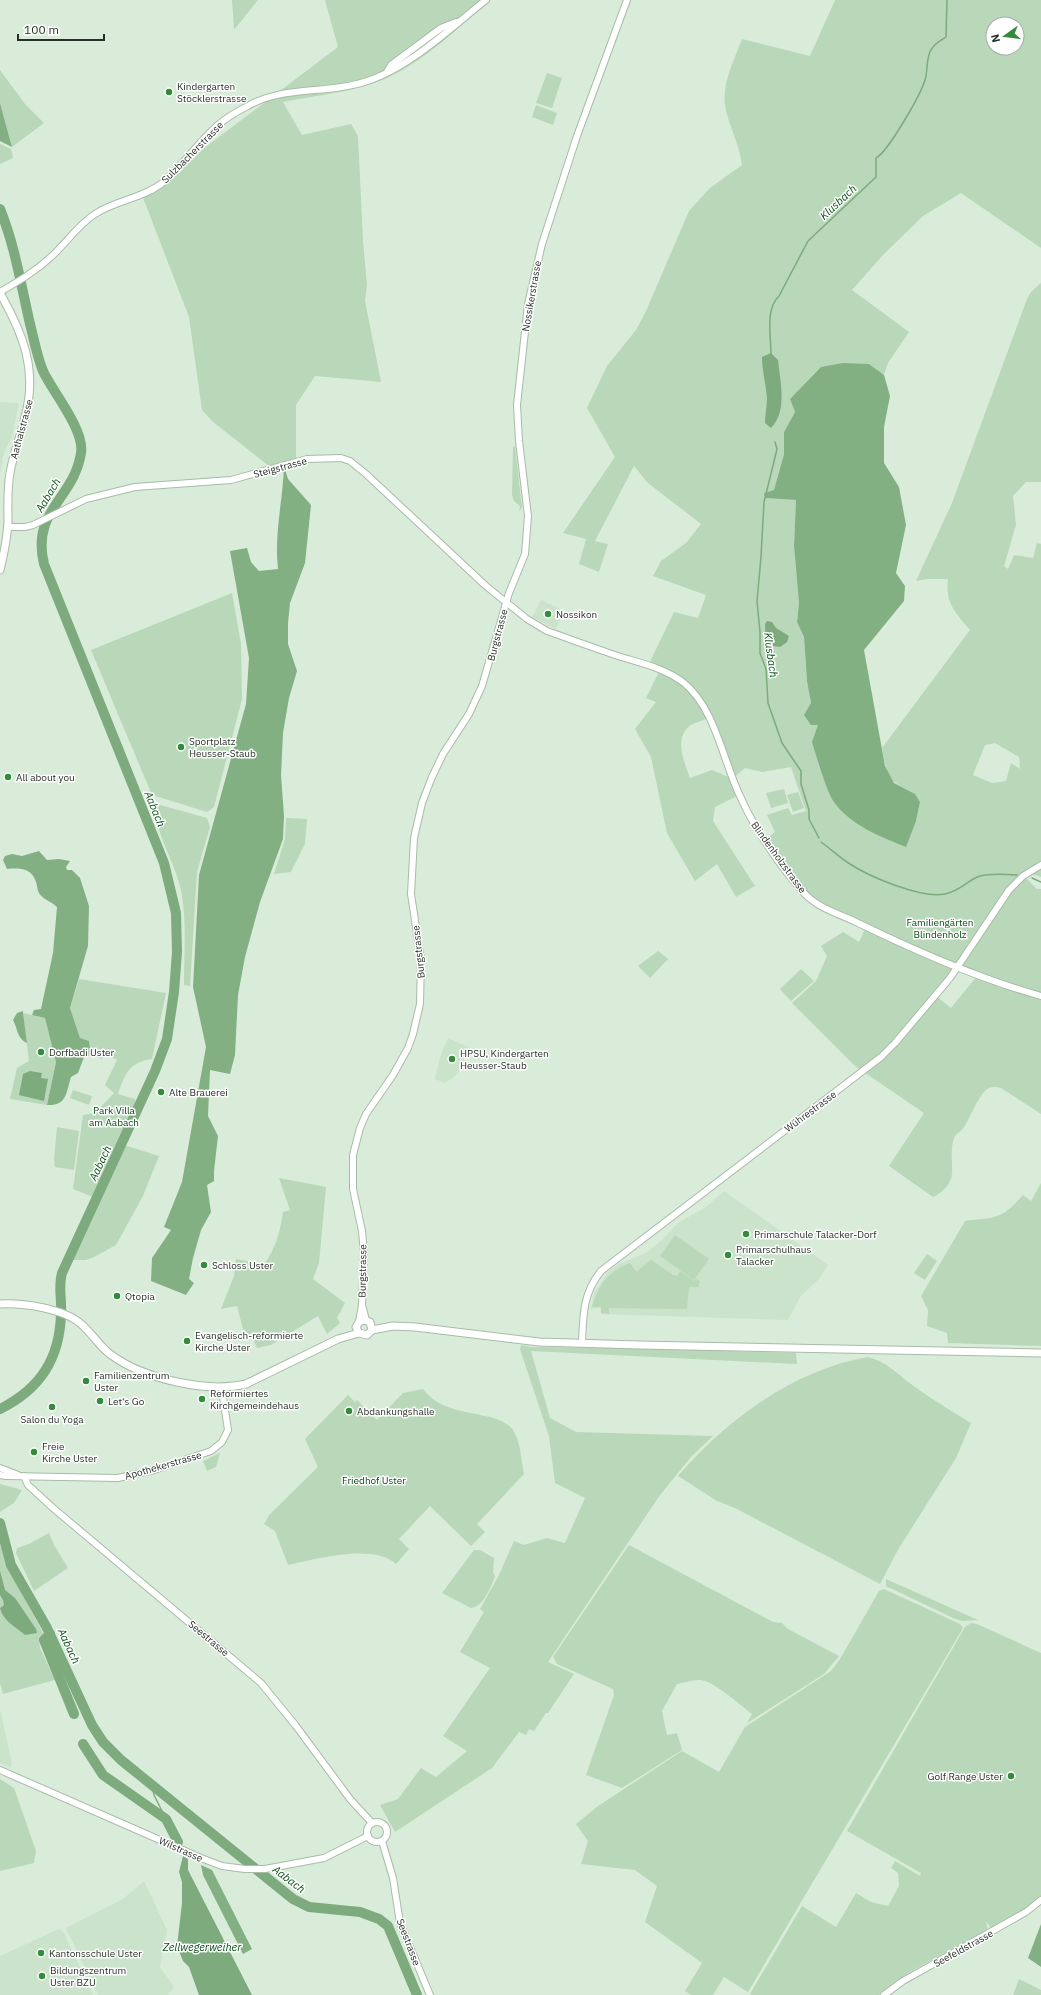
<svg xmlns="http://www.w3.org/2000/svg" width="1041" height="1995" font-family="'IBM Plex Sans',sans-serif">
<rect width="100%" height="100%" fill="#d9ecd9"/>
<g fill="#cae3ca">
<path d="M 0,402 L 19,403 L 12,437 L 4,452 L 0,473 Z"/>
<path d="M 541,600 L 564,611 L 556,629 L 532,617 Z"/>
<path d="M 448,1038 L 470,1048 L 458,1072 L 454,1077 L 445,1083 L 435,1079 L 440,1057 Z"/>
<path d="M 724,1191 L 828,1265 L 819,1279 L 800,1297 L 788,1320 L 601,1314 L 601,1308 L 591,1309 L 594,1293 L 608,1272 L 619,1264 L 646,1253 L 661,1241 L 678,1223 L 706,1207 Z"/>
<path d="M 0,1709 L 12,1763 L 11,1768 L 0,1763 Z"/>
<path d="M 144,1881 L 167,1930 L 160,1967 L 174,1987 L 168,1995 L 98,1995 L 66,1928 L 123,1899 Z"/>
<path d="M 59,1929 L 64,1933 L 93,1995 L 0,1995 L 0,1956 Z"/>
</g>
<g fill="#b9d7b9" fill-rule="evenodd">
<path d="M 232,0 L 258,0 L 234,30 Z"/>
<path d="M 325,0 L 491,0 C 460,26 426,60 389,77 C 357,92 318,95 283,102 L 302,135 L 351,124 L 358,136 L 363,241 L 367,285 L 365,301 L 381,382 L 315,376 L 296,405 L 296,462 L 284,466 L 269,466 L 213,422 L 202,410 L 189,317 L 142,195 L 338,47 Z"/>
<path d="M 835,0 L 1041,0 L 1041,248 L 961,193 L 923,216 L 883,255 L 852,290 L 909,332 L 888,363 L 884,375 L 869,364 L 821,367 L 790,399 L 795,412 L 784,432 L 784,454 L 774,490 L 765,493 L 766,498 L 796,500 L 794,546 L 799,603 L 797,622 L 804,637 L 807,681 L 811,703 L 818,725 L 905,847 L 916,821 L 920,802 C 913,790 906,791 896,783 C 886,776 884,759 882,748 L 970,630 C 955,612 945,603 948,579 L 928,579 L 916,581 L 952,503 L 1027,299 L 1031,292 L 1041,283 L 1041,482 L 1026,482 L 1013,496 L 1016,525 L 1004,566 L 1008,569 L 1014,555 L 1033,558 L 1037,543 L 1041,544 L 1041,877 L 1028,873 L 1026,878 L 1037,889 L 1041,889 L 1041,1114 L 1001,1088 C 996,1087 991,1086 986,1090 C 979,1095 970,1118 964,1127 C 962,1131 956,1133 954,1138 C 946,1163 964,1181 933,1197 L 889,1166 L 924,1113 L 855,1066 L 792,1003 L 816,981 L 827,956 L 821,946 L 843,932 L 859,942 L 866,927 L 814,901 L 764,840 L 775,832 L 767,815 L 788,808 L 792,815 L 806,811 L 791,767 L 762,772 L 745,768 L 732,779 L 739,795 L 715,807 L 713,821 L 755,886 L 736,897 L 717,864 L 695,881 L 667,833 L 651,757 L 635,729 L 656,702 L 646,698 L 660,670 L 648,666 L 674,612 L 698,618 L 706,595 L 653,576 L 661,561 L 686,543 L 701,524 L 648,483 L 634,466 L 595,541 L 608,544 L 599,572 L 579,564 L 586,539 L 563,533 L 615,457 L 587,408 L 607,366 L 636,330 L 646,311 L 689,211 L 710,188 L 742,165 C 739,142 728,125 725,105 C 722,83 735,58 742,39 L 810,56 ZM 993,24 L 1017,24 L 1017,48 L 993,48 ZM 709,718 L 731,778 L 712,770 L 690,778 C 684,761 673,738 691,725 C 696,722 704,720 709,718 ZM 995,743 L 1019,757 L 1020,769 L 1011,763 L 1006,781 L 992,783 L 973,775 L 985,745 ZM 957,968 L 977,976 L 951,1008 L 935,995 Z"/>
<path d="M 0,70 L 25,104 L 44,123 L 12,147 L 0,103 Z"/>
<path d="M 547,73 L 562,78 L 552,108 L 536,103 Z"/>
<path d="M 536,105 L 557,113 L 553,125 L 532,117 Z"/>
<path d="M 0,144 L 11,149 L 13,158 L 0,164 Z"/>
<path d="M 513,446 L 515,447 L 522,508 L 519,511 L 520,506 L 514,501 L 512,495 Z"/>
<path d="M 232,593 L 241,644 L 242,699 L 214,807 L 207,812 L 152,795 L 91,650 Z"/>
<path d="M 784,789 L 788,803 L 771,808 L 766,793 Z"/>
<path d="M 798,792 L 804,808 L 793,812 L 787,795 Z"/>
<path d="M 153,803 L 207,818 L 210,827 L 197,872 L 190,986 L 184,985 C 184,954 187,921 181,890 C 174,861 155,831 153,803 Z"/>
<path d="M 286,818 L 307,819 L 305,844 L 291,872 L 274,874 L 285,839 Z"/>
<path d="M 658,951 L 668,959 L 650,978 L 638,966 Z"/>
<path d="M 801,969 L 814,981 L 791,1001 L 780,989 Z"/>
<path d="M 79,979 L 166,993 L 152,1059 C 129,1062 125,1074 118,1094 L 135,1099 L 136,1102 L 93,1197 L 73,1189 L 83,1115 L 95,1113 L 114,1093 L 105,1085 L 117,1060 L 104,1054 L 102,1059 L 91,1055 L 89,1041 L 80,1038 L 70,1008 Z"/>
<path d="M 23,1013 L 45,1018 L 56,1062 L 47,1105 L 10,1099 L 17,1068 L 29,1061 Z"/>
<path d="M 73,1090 L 92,1096 L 89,1105 L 70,1098 Z"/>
<path d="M 57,1127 L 79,1131 L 74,1170 L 55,1167 L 54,1159 Z"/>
<path d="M 124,1145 L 159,1156 L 143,1196 L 116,1245 L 94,1257 L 86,1260 L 71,1260 Z"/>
<path d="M 279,1178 L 326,1187 L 319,1263 L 313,1279 L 345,1303 L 337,1318 L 340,1323 L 327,1334 L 318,1316 L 271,1345 L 257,1348 L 253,1339 L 243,1329 L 237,1306 L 221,1309 L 234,1276 L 236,1259 L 247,1261 L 258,1271 C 274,1255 280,1234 283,1212 L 290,1210 Z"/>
<path d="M 1041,1183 L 1041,1346 L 948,1343 L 947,1333 L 927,1326 L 928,1310 L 921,1296 L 965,1221 C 997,1217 1001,1220 1023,1195 L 1031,1201 Z"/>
<path d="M 675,1235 L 709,1259 L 694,1280 L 660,1256 Z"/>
<path d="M 927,1254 L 937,1261 L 925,1280 L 914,1273 Z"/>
<path d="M 651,1260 L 673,1275 L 677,1276 L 680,1271 L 694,1281 L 696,1279 L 700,1281 L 698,1287 L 689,1287 L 687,1309 L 609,1308 L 609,1314 L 601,1313 L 601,1307 L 592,1307 C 598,1286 608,1271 630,1263 L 636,1272 Z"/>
<path d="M 521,1345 L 531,1347 L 617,1348 L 796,1353 L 797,1364 L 531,1351 L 550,1418 L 576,1432 L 713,1436 L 691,1457 L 660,1495 L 548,1662 L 574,1674 L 548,1713 L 546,1713 L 534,1731 L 529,1729 L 526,1735 L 519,1732 L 492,1768 L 395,1832 L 380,1805 L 398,1799 L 421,1768 L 436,1777 L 467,1751 L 443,1736 L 490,1668 L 460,1652 L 484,1612 L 480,1609 L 499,1575 L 514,1541 L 524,1545 L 547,1538 L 565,1543 L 585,1498 L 555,1483 L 549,1436 L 520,1349 Z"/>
<path d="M 868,1357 C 886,1361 901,1377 915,1387 C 933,1400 952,1411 971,1423 L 956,1458 L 899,1548 L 880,1584 L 735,1508 L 717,1501 L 678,1476 C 726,1420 793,1370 868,1357 Z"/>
<path d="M 423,1389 C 447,1422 501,1407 514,1432 C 521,1443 521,1461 524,1474 L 477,1524 L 485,1532 L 471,1546 L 430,1506 L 399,1539 L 409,1549 L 396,1564 C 373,1543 316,1559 288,1565 L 275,1531 L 264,1524 L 270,1514 L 318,1467 L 305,1439 L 348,1395 L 355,1402 L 357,1400 L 377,1420 L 403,1393 Z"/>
<path d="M 220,1453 L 216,1467 L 207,1471 L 203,1461 Z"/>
<path d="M 0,1484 L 22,1490 L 14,1503 L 0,1512 Z"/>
<path d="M 49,1533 L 54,1545 L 68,1568 L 34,1591 L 16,1553 L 17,1548 L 29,1544 Z"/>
<path d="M 0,1537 L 9,1570 L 43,1633 L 39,1640 L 40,1648 L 55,1680 L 3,1694 L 0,1683 Z"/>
<path d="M 629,1545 L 773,1622 L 782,1623 L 788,1629 L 839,1656 L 824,1674 L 747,1723 L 752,1714 C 740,1705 713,1680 699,1680 C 692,1680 683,1683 677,1684 L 662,1711 L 667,1735 L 677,1733 L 682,1750 L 622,1788 L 586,1775 L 614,1695 L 613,1689 L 557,1664 L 553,1657 Z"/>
<path d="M 474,1550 L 480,1550 L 494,1558 L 493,1572 L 495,1576 C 491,1587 483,1607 471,1608 L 442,1593 Z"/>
<path d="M 886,1579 L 978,1620 L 962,1621 L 953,1618 L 886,1586 Z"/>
<path d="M 884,1589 L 960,1624 L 963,1628 L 748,1992 L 724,1977 L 713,1995 L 691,1995 L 685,1991 L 702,1963 L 645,1922 L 657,1886 L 635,1870 L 581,1864 L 588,1841 L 576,1824 L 598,1806 L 682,1751 L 719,1772 L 745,1727 L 831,1671 L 840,1659 L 879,1591 Z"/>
<path d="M 971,1623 L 977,1624 L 1041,1653 L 1041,1900 L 993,1931 L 986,1921 L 988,1930 C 954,1949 907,1969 879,1995 L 752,1995 L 750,1994 L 802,1906 L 836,1927 L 856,1893 L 871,1902 L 888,1906 L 899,1886 L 898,1873 L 891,1868 L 895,1861 L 920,1876 L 921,1873 L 847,1831 L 965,1627 Z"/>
<path d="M 0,1779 L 14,1788 L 36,1851 L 34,1863 L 0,1871 Z"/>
<path d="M 1019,1979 L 1041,1990 L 1041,1995 L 1013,1995 Z"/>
</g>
<g fill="#82b083">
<path d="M 0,103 L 12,147 L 0,141 Z"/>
<path d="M 843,363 L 869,364 L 884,375 L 890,396 L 884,427 L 884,463 L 899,487 L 906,525 L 896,573 L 905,586 L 904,601 L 864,650 L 885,766 L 894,783 L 915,794 L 920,802 L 916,821 L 906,847 C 881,837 850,825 834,802 C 827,793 816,755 812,742 L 818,725 L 811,725 L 804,715 L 811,703 L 807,681 L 804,637 L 797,622 L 799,603 L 794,546 L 796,500 L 765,498 L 764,493 L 774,490 L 784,454 L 784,432 L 795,412 L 790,399 L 821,367 Z"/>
<path d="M 284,466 L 288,479 L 311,505 L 305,563 L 290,603 L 288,623 L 288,644 L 297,671 L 289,698 L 283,733 L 281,775 L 284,816 L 283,839 L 260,902 L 245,957 L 238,995 L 235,1055 L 230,1074 L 210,1070 L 208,1116 L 218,1136 L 214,1171 L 214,1181 L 207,1185 L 211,1212 L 201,1230 L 193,1258 L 189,1279 L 194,1283 L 186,1295 L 151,1281 L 152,1258 L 171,1230 L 164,1227 L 182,1182 L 206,1047 L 193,987 L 199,875 L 246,704 L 249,658 L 230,551 L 247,548 L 251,562 L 259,571 L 278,569 C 274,534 283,500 284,466 Z"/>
<path d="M 39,851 L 47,860 L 59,859 L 70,861 L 66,867 L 67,870 L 72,870 L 80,878 L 89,906 L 88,946 L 70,1008 L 80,1038 L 89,1041 L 91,1055 L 84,1057 L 78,1073 L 71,1077 C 66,1093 67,1106 47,1105 L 56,1062 L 45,1018 L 32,1015 L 34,1010 L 41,1009 L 53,953 L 57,907 C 51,901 41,899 38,891 C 37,888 37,884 36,882 C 32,868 19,868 7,869 L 3,860 L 5,856 L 12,854 L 22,856 Z"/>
<path d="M 23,1011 L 23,1013 L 27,1043 C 17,1039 18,1029 13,1020 L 17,1013 Z"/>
<path d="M 201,1865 L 212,1870 L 252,1949 L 243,1954 L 203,1875 Z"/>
<path d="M 1041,1924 L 1041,1967 L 1028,1958 Z"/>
</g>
<g fill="#7dab7e">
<path d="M 771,353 L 778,360 C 780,381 788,411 771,428 L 765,423 C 765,415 767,406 767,398 C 766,384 762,371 762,357 Z"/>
<path d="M 767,621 L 772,622 L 776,628 L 789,636 L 787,642 L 780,647 L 766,645 L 765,624 Z"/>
<path d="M 30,1071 L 42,1073 L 41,1078 L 48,1079 L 44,1101 L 19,1095 L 23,1074 Z"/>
<path d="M 0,1571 L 5,1590 L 15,1598 L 36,1629 L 37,1633 L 25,1635 C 16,1627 3,1621 0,1608 L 4,1605 L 3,1600 L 0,1595 Z"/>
<path d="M 183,1856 L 188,1859 L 188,1870 L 252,1995 L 199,1995 L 189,1967 L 183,1961 L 177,1946 L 182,1903 L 182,1882 L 179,1872 Z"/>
</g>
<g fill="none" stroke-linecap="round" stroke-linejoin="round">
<g stroke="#7dab7e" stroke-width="1.5">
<path d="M 771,354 C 771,336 765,309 779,296 L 808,241 L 876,177 L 876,158 C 888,152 921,94 925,80 C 928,71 926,57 931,50 C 935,43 940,41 946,37 L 947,0"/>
<path d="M 775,442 L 777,449 L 764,502 L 761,557 L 757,601 L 760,632 L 760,653 L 766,669 L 768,703 L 782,743 L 801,771 L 801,784 L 809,810 L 809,819 L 819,838"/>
<path d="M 821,842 C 831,849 840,858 850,864 C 870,877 922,899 945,894 C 961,891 969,879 980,876 C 991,873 1005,874 1017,875"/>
<path d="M 1032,878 L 1041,882"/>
<path d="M 152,1784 L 154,1795 L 166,1819"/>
</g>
<g stroke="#7dab7e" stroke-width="10">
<path d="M 0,209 C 15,246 21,285 30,324 C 34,339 37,357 43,371 C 52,391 85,430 81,453 C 74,499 31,510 44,564 L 164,863 L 176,913 L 177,952 L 174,992 L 167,1039 L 155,1071 L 62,1273 C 58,1287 62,1299 61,1313 C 60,1359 40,1389 0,1409"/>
<path d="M 0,1523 L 11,1565 L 47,1628 L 92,1725 L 103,1742 L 121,1760 L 293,1899 L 309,1907 L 360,1912 L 379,1919 L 388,1926 L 417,1995"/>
<path d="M 50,1634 L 44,1640 L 74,1714"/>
<path d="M 83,1744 L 103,1775 L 166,1819 L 178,1842"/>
</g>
<g stroke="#a8bba8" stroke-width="8">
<g id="tertiary">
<path d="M 387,72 L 391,65 L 441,28 L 456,22"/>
<path d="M 0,292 C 19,281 36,271 52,256 C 67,242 78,225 95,214 C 116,200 141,199 161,184 C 182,167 197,143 218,125 C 226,118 236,112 246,107 C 280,86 323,94 361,83 C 406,71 449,29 486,0"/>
<path d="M 7,527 L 25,527 L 33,525 L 86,499 L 135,487 L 231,480 L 307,459 L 341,458 L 350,461 L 366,474 L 486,586 L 527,619 L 547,631 C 570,639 594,648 618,656 C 640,663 665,668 684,683 C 715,708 723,761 740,796 C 754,828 781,868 805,894 C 818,908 839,914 856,922 C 916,951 977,978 1041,996"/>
<path d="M 362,1305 L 366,1320"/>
<path d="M 359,1322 L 362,1305 L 364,1254 L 362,1231 L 353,1189 L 353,1155 L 360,1128 L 366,1114 L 393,1075 L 408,1048 L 413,1034 L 420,1004 L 421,960 L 411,894 L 414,838 L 422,803 L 432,777 L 443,754 L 469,714 L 482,686 L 509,593 L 525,554 L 528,516 L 519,441 L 517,405 L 528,304 L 542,244 L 577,136 L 627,0"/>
<path d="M 582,1343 C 583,1315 583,1293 601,1271 L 881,1057 L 895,1043 L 950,978 L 1009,890 L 1023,876 L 1041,865"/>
<path d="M 0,1468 L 18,1475"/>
<path d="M 0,1475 L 6,1476 L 118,1478 L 154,1470 L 211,1451 L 222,1442 L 228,1430 L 223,1397 L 223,1387"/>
<path d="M 24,1476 L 28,1485 L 53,1508 L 261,1683 L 296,1726 L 350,1799 L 372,1823"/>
<path d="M 0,1770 L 201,1858 L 222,1866 L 245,1869 L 265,1869 L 324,1858 L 368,1836"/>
<circle cx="377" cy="1832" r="10"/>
<path d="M 382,1841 L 393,1878 L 400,1923 L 430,1995"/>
<path d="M 884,1995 L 903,1981 L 1026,1912 L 1041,1900"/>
</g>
</g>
<g stroke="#a8bba8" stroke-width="9">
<g id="secondary">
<path d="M 0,293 C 23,334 38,370 25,417 C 21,436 13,454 10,473 C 7,489 8,506 8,522 C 7,538 4,554 0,570"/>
<path d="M 0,1304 C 23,1303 63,1308 81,1324 C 92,1333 99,1346 110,1354 C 143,1379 207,1393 246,1384 L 338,1339 L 359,1333 L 367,1335 L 372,1330 L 370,1322 L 364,1320 L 359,1322 L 356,1327 L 359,1333"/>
<path d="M 372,1330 L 393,1326 L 415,1327 L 539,1342 L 639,1345 L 1041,1353"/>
</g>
</g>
<use href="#tertiary" stroke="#fff" stroke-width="6"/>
<use href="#secondary" stroke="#fff" stroke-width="7"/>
</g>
<g fill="#338c3c" stroke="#fff" stroke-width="1.5">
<circle cx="169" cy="92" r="4"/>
<circle cx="548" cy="614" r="4"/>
<circle cx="181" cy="747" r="4"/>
<circle cx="8" cy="777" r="4"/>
<circle cx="41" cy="1052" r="4"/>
<circle cx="452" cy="1059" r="4"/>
<circle cx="161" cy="1092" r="4"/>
<circle cx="746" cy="1234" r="4"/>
<circle cx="728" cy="1255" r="4"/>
<circle cx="204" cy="1265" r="4"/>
<circle cx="117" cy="1296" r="4"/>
<circle cx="187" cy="1341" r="4"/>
<circle cx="86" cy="1381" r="4"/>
<circle cx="202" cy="1399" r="4"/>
<circle cx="100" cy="1401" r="4"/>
<circle cx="52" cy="1407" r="4"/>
<circle cx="349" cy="1411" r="4"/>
<circle cx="34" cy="1452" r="4"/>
<circle cx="1011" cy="1776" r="4"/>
<circle cx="41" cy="1953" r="4"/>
<circle cx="42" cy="1976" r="4"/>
</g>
<g text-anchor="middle" stroke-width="3" stroke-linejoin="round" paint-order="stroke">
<g font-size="10" fill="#272e27" stroke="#fff" text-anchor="start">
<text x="177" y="90">Kindergarten<tspan x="177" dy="12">Stöcklerstrasse</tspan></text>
<text x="556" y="618">Nossikon</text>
<text x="189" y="745">Sportplatz<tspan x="189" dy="12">Heusser-Staub</tspan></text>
<text x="16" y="781">All about you</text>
<text x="49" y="1056">Dorfbadi Uster</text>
<text x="460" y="1057">HPSU, Kindergarten<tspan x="460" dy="12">Heusser-Staub</tspan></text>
<text x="169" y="1096">Alte Brauerei</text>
<text x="754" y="1238">Primarschule Talacker-Dorf</text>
<text x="736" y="1253">Primarschulhaus<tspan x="736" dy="12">Talacker</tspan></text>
<text x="212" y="1269">Schloss Uster</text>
<text x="125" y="1300">Qtopia</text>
<text x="195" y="1339">Evangelisch-reformierte<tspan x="195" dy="12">Kirche Uster</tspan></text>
<text x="94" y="1379">Familienzentrum<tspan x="94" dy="12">Uster</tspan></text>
<text x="210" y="1397">Reformiertes<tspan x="210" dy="12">Kirchgemeindehaus</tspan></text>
<text x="108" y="1405">Let‘s Go</text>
<text x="357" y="1415">Abdankungshalle</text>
<text x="52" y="1423" text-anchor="middle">Salon du Yoga</text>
<text x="42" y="1450">Freie<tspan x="42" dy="12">Kirche Uster</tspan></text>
<text x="1003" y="1780" text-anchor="end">Golf Range Uster</text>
<text x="49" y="1957">Kantonsschule Uster</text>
<text x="50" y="1974">Bildungszentrum<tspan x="50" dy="12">Uster BZU</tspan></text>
</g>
<g font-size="10" fill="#272e27" stroke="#fff">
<text transform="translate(192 152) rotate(-45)" y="4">Sulzbacherstrasse</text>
<text transform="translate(531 296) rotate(-80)" y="4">Nossikerstrasse</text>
<text transform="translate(21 429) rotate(-75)" y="4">Aathalstrasse</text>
<text transform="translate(280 467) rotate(-15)" y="4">Steigstrasse</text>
<text transform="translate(497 635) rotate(-75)" y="4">Burgstrasse</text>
<text transform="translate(779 857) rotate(54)" y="4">Blindenholzstrasse</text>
<text transform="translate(418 952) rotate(-96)" y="4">Burgstrasse</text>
<text transform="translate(810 1111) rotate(-37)" y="4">Wührestrasse</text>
<text transform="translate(362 1271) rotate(-89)" y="4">Burgstrasse</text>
<text transform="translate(163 1465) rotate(-16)" y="4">Apothekerstrasse</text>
<text transform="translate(209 1638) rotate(40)" y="4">Seestrasse</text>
<text transform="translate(181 1849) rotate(24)" y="4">Wilstrasse</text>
<text transform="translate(409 1942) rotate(69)" y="4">Seestrasse</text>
<text transform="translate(963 1948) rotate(-29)" y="4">Seefeldstrasse</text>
</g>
<g font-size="10" fill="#024a10" stroke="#fff">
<text x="940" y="926">Familiengärten<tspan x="940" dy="12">Blindenholz</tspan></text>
<text x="114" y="1114">Park Villa<tspan x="114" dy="12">am Aabach</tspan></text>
<text x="374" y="1484">Friedhof Uster</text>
</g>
<g font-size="11" font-style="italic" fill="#064d13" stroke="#fff">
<text transform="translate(838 202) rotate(-43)" y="4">Klusbach</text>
<text transform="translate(48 495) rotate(-59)" y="4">Aabach</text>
<text transform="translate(771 655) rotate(82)" y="4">Klusbach</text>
<text transform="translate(155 809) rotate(68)" y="4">Aabach</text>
<text transform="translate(100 1163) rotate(-65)" y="4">Aabach</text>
<text transform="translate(69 1646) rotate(65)" y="4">Aabach</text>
<text transform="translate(289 1879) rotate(37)" y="4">Aabach</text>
<text x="202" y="1951">Zellwegerweiher</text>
</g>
</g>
<g transform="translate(1005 36) rotate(256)"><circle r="19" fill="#ffffff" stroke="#a9aba9"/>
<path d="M0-3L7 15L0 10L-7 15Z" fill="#338c3c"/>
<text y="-6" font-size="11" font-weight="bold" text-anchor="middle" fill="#272e27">N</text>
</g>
<path d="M18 34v6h86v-6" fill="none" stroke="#272e27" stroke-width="2"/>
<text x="24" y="34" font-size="12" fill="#272e27" stroke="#ffffff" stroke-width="3" paint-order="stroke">100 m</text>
</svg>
